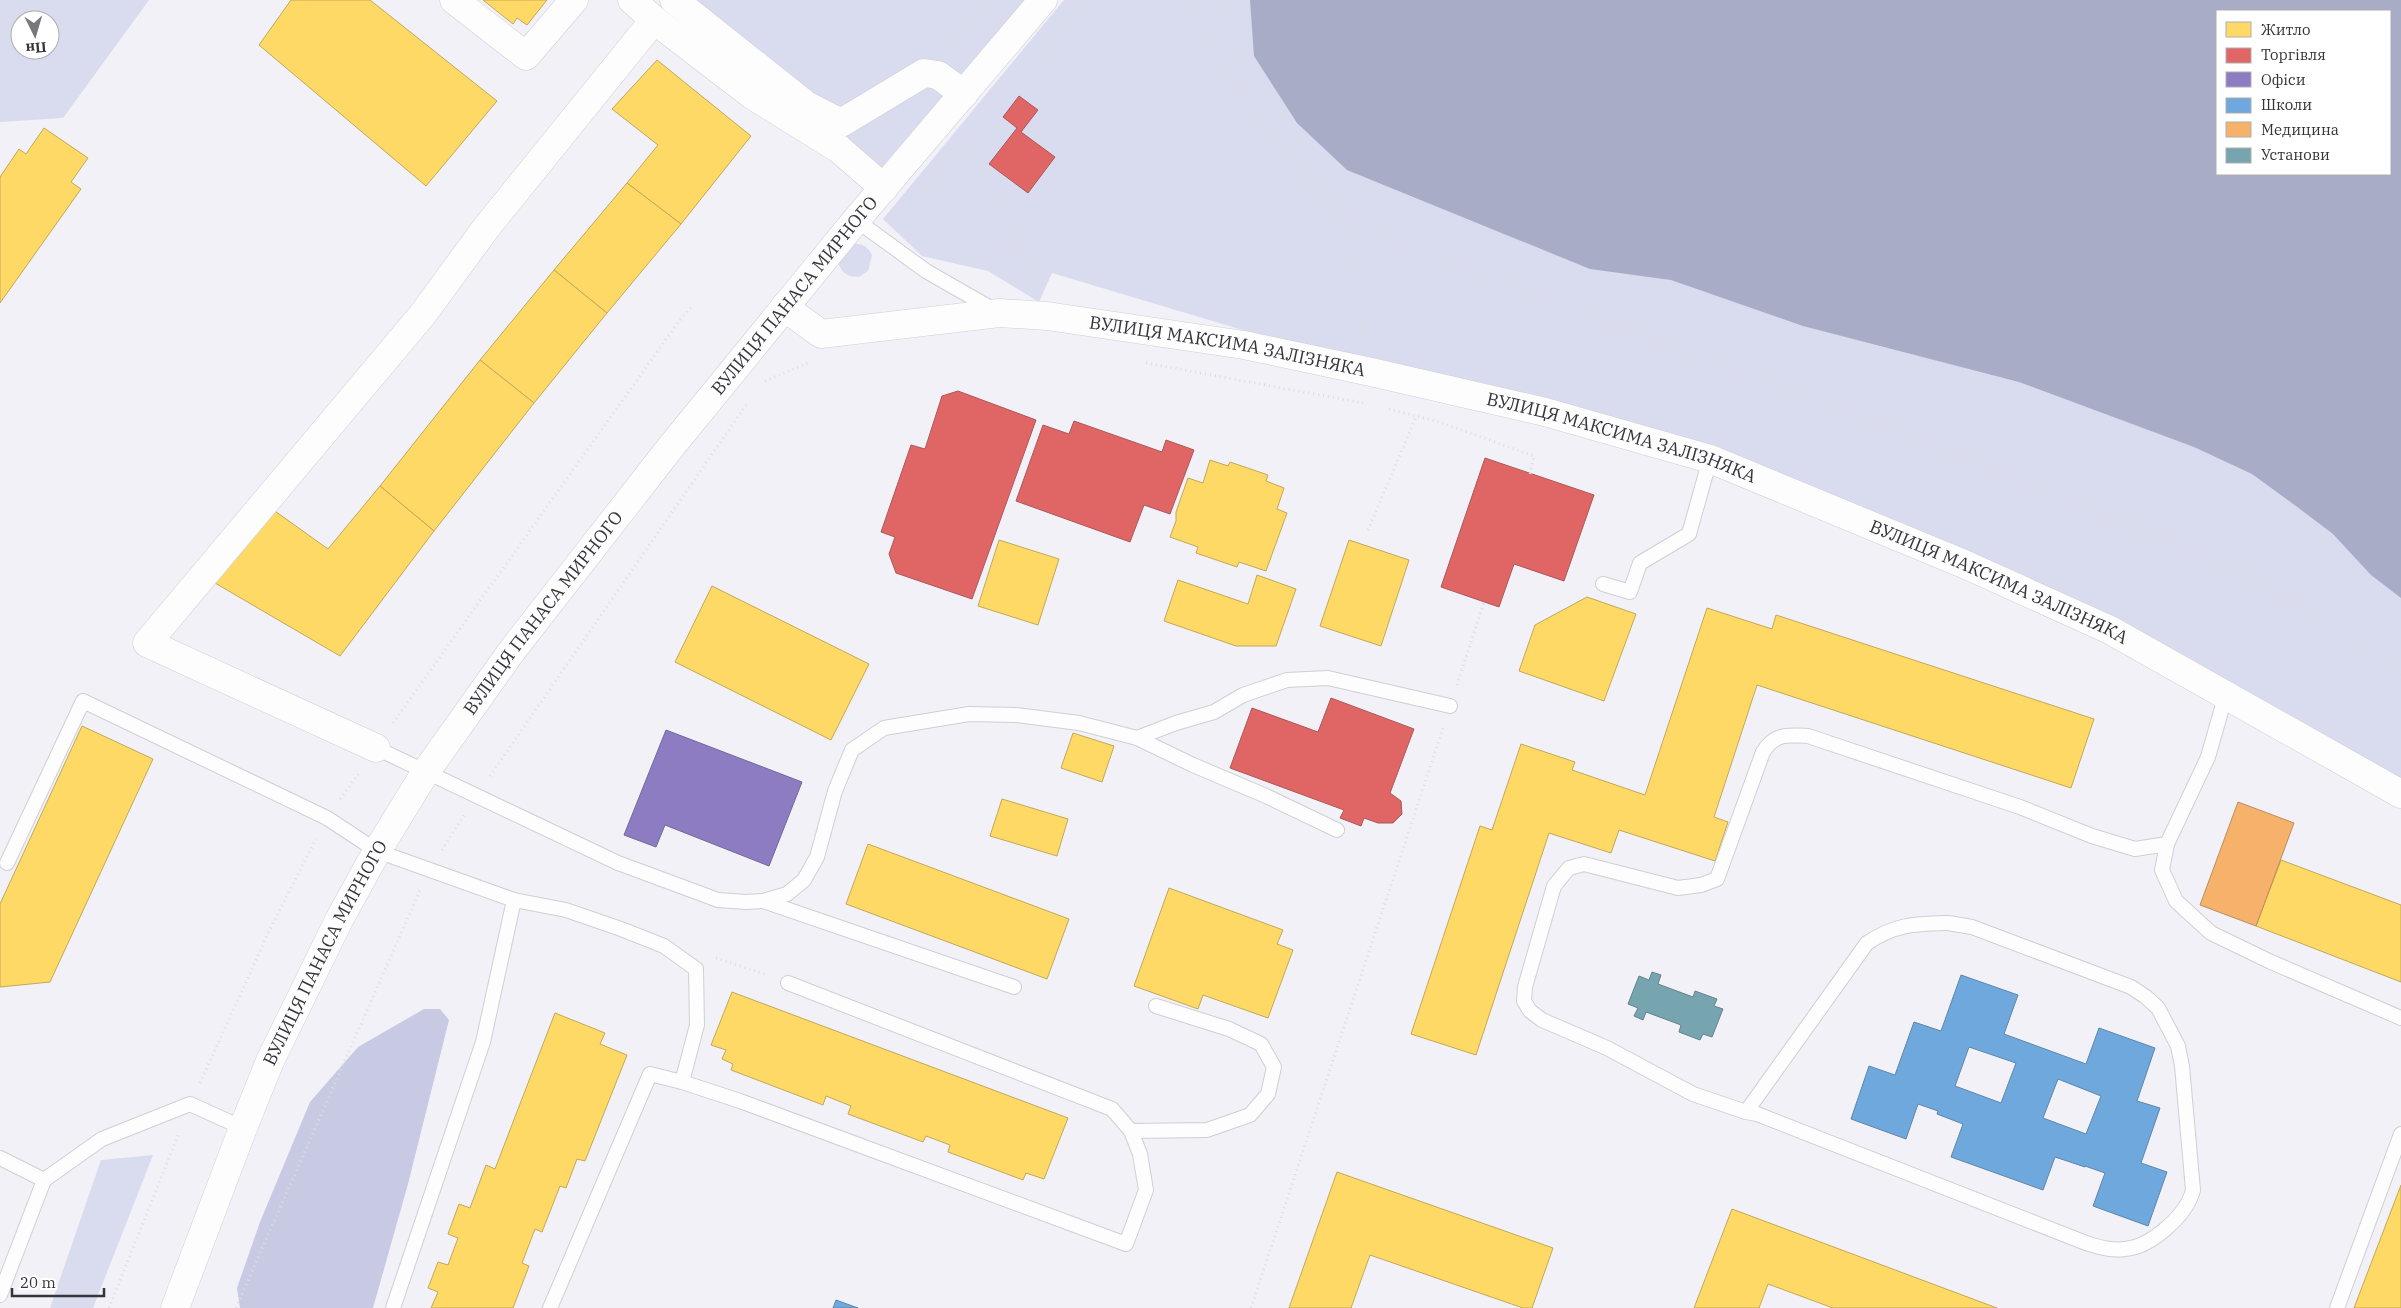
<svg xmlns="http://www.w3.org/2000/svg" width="2401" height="1308" font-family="'IBM Plex Serif',serif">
<rect width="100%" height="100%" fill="#f1f1f7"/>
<g fill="#d9dbef" fill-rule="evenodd">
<path d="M 0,0 L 149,0 L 63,118 L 0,122 ZM 20,20 L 50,20 L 50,50 L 20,50 Z"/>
<path d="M 680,0 L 1025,0 L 881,168 Z"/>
<path d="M 1064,0 L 2401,0 L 2401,778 L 2116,617 L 1969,551 L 1714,446 L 1549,399 L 1246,331 L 1052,273 L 1039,302 L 988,271 L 922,256 L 883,219 ZM 2217,11 L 2390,11 L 2390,174 L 2217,174 Z"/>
<path d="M 852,244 C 862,243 867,246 872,255 L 868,271 L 859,277 C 848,277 841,273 838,262 Z"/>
<path d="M 153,1155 L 93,1308 L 50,1308 L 101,1160 Z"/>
</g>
<path fill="#c8cae3" d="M 424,1009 L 440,1009 L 449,1020 L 408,1184 L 373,1308 L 240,1308 L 237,1288 L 260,1222 L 310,1102 L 358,1047 Z"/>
<path fill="#a9acc7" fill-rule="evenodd" d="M 1250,0 L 2401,0 L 2401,598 L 2371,575 L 2333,534 L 2296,506 L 2252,474 L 2194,447 L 2019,382 L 1803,326 L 1671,280 L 1590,269 L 1347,170 L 1297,123 L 1254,56 ZM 2217,11 L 2390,11 L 2390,174 L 2217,174 Z"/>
<g fill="#ffd966" stroke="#c2a858">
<path d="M 291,0 L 370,0 L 497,101 L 426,186 L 259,45 Z"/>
<path d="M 483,0 L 547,0 L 527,25 L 517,18 L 513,24 Z"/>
<path d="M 657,60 L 751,136 L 681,224 L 627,183 L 658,145 L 612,109 Z"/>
<path d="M 44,128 L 88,158 L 71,182 L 81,189 L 0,303 L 0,177 L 19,149 L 26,154 Z"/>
<path d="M 627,183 L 681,224 L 607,313 L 554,270 Z"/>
<path d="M 554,270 L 607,313 L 534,403 L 480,360 Z"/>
<path d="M 480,360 L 534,403 L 434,531 L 380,486 Z"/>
<path d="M 1210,460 L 1228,466 L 1230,462 L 1268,475 L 1266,481 L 1284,488 L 1277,509 L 1287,513 L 1266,571 L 1239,562 L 1237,567 L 1196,553 L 1198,547 L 1170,537 L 1176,521 L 1176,512 L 1188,478 L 1203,483 Z"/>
<path d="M 380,486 L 434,531 L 340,656 L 215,583 L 272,509 L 328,549 Z"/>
<path d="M 999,540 L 1059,559 L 1038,625 L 978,606 Z"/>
<path d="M 1349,540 L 1409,560 L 1381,646 L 1320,626 Z"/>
<path d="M 1257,575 L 1296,589 L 1276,646 L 1236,646 L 1164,621 L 1178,580 L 1248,604 Z"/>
<path d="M 712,586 L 869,664 L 831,740 L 675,662 Z"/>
<path d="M 1587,597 L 1636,614 L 1604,701 L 1519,671 L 1535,625 Z"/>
<path d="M 1707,608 L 1772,629 L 1776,615 L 2094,719 L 2071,788 L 1757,685 L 1714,817 L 1728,822 L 1715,861 L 1619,830 L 1611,853 L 1549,833 L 1476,1055 L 1411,1034 L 1480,826 L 1492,830 L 1521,744 L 1575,762 L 1572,770 L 1645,795 Z"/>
<path d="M 82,726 L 153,759 L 50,982 L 0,987 L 0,904 Z"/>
<path d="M 1073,733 L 1114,746 L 1102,782 L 1061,768 Z"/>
<path d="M 1002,799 L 1068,819 L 1057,856 L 990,836 Z"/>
<path d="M 868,844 L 1069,919 L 1047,979 L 846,904 Z"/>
<path d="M 2281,860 L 2401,905 L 2401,982 L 2256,926 Z"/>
<path d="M 1169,888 L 1283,930 L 1277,944 L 1293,950 L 1268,1018 L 1203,995 L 1198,1009 L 1134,986 Z"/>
<path d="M 732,992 L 1068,1118 L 1044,1179 L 1026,1173 L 1023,1180 L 948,1152 L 950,1145 L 926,1136 L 923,1142 L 848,1114 L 851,1106 L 826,1096 L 823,1105 L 731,1070 L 733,1064 L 722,1059 L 726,1050 L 711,1045 Z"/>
<path d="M 555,1013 L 605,1033 L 600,1044 L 627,1055 L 585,1161 L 577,1159 L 566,1188 L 560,1186 L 542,1232 L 535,1229 L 522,1263 L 529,1266 L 513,1308 L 431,1308 L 438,1292 L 428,1288 L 438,1262 L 448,1265 L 458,1238 L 448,1234 L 459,1204 L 470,1208 L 486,1165 L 495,1169 Z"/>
<path d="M 1337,1172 L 1553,1248 L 1532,1308 L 1523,1308 L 1370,1255 L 1351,1308 L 1289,1308 Z"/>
<path d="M 2401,1185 L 2401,1308 L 2354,1308 Z"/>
<path d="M 1732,1209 L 1997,1308 L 1833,1308 L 1768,1284 L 1759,1308 L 1694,1308 Z"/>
</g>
<g fill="#e06666" stroke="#ad5758">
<path d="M 1019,96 L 1038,110 L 1021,132 L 1055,157 L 1028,193 L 989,164 L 1017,128 L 1003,117 Z"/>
<path d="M 958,391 L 1036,420 L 972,599 L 896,573 L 889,554 L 895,537 L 881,532 L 911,445 L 925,449 L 942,396 Z"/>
<path d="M 1074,421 L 1162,452 L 1166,440 L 1194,450 L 1170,514 L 1144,505 L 1130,542 L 1016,501 L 1043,425 L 1069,434 Z"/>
<path d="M 1485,458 L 1594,495 L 1564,581 L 1514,564 L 1499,607 L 1441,587 Z"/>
<path d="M 1331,698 L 1414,729 L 1390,793 L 1401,801 L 1402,814 L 1393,823 L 1378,823 L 1364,818 L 1361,826 L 1340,818 L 1344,810 L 1230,768 L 1252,708 L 1318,732 Z"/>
</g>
<path fill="#8e7cc3" stroke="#73679a" d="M 666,730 L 802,782 L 769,866 L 665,825 L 656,847 L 624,835 Z"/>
<g fill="#6fa8dc" stroke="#5e86ab" fill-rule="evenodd">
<path d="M 1961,975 L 2018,995 L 2004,1034 L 2086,1064 L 2099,1028 L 2155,1048 L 2137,1101 L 2160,1108 L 2141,1163 L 2167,1172 L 2148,1226 L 2093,1206 L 2105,1173 L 2085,1166 L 2085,1167 L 2055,1157 L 2043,1190 L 1951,1157 L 1963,1124 L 1937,1114 L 1938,1111 L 1918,1104 L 1906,1139 L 1851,1119 L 1869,1066 L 1895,1075 L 1914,1022 L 1941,1031 ZM 1969,1047 L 2016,1063 L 2001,1103 L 1955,1086 ZM 2058,1079 L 2101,1096 L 2086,1134 L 2043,1118 Z"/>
<path d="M 836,1300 L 858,1308 L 833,1308 Z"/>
</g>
<path fill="#f6b26b" stroke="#bc8c5c" d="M 2238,802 L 2294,823 L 2256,926 L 2200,905 Z"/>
<path fill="#76a5af" stroke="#62838c" d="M 1652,972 L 1661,975 L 1658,984 L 1693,997 L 1695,991 L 1717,999 L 1714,1006 L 1723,1009 L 1712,1037 L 1703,1034 L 1700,1040 L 1679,1032 L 1681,1025 L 1646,1012 L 1643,1020 L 1634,1016 L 1638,1008 L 1628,1004 L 1639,976 L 1649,980 Z"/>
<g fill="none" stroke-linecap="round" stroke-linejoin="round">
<g stroke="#cfcfd4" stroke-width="16">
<g id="service">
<path d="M 856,220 L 926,271 L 994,310"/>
<path d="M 1603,584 L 1630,592 L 1640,563 L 1689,534 L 1710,459"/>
<path d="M 1137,738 L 1176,723 L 1214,712 L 1243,695 L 1287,680 L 1328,678 L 1450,706"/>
<path d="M 376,748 L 618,863 L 718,900 L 746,902 L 763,901 L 787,894 L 804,880 L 817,857 L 835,791 L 852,750 L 884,728 L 969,714 L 1016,715 L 1079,723 L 1137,738 L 1193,765 L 1266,796 L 1337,830"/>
<path d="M 2167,844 L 2162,870 L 2176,901 L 2211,933 L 2271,962 L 2401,1018"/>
<path d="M 7,863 L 83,701 L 327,818 L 377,851 L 514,900 L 566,910 L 621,929 L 664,946 L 696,969 L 697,1025 L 682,1082 L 650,1074 L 550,1308"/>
<path d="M 763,901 L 1014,987"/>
<path d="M 1948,923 L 1972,927 L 2131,987 L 2146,997 L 2158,1008 L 2178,1046 L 2182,1066 L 2193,1190 C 2187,1215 2151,1247 2125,1249 C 2111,1251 2099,1247 2086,1243 L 1757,1114 L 1746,1112 L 1867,943 C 1896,924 1914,924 1948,923 Z"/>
<path d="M 682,1082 L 740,1101 L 1126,1244 L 1146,1190 L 1140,1154 L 1131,1131 L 1112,1109 L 788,983"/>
<path d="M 1746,1112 L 1693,1094 L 1607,1048 L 1542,1020 L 1530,1011 L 1524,1001 L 1525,987 L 1554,886 L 1569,868 L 1584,864 L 1678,888 L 1701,885 L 1717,879 L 1763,752 C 1775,733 1787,735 1808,736 L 2020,807 L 2092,836 L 2135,849 L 2167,844 L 2208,757 L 2226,694"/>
<path d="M 1131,1131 L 1207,1130 L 1250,1115 L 1268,1094 L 1274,1067 L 1261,1044 L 1229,1029 L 1156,1006"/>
<path d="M 0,1158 L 44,1180 L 102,1139 L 190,1104 L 243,1128"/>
<path d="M 0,1295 L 44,1180"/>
<path d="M 393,1308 L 483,1042 L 514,900"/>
<path d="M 2337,1308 L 2401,1134"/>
</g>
</g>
<g stroke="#cfcfd4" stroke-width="29">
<g id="minor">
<path d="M 454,0 L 526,56 L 574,0"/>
<path d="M 632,0 L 654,20"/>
<path d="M 674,0 L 806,105 L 841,123 L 924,73 L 938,75 L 964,94"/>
<path id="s1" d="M 784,307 L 821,334 L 999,313 L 1047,316 L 1244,345 L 1371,372 L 1545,412 L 1710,459 L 1964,564 L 2110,630 L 2401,794"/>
<path d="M 376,748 L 147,643 L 423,314 L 486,228 L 654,20 L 752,95 L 839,149 L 884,188"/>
</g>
</g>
<g stroke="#cfcfd4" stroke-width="29">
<g id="secondary">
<path id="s2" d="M 175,1308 L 243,1128 L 270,1061 L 339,920 L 377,851 L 425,773 L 511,652 L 670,448 L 856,220 L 1043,0"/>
</g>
</g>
<g stroke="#dcddde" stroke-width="3" stroke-dasharray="1 4" stroke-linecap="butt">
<path d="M 1183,0 L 1190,8 L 1241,95 L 1302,174 L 1349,220 L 1373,232 L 1580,313 L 1875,424 L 2085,506 L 2253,578 L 2401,676"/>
<path d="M 1224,0 L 1237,55 L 1241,92"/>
<path d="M 945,47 L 984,0"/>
<path d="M 1034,59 L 1042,54 L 1087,0"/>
<path d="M 972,137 L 988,180 L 1025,251 L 1040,287"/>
<path d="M 924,190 L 972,137 L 981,122"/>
<path d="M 1349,221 L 1365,341"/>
<path d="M 958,263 L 1025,251"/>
<path d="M 1146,363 L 1363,403"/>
<path d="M 765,381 L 810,362"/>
<path d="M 1389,409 L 1439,422 L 1534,456 L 1530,474"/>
<path d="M 1368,530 L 1416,417"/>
<path d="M 1457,685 L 1484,602"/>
<path d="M 393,723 L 679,321 L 693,305"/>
<path d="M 490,776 L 746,405"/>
<path d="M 340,799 L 360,772"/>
<path d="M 442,850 L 464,815"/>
<path d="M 716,958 L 767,975"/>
<path d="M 200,1083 L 270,929 L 316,839"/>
<path d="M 109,1308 L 179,1133"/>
<path d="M 236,1308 L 420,890"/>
<path d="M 1251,1308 L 1443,728"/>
</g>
<use href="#service" stroke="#fdfdfe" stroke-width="14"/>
<use href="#minor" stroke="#fdfdfe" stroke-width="28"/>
<use href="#secondary" stroke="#fdfdfe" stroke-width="28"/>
</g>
<g text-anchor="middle" stroke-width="5" stroke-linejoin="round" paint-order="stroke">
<g font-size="18" fill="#353539" stroke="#fff">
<text dy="6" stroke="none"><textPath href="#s2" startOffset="1196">ВУЛИЦЯ ПАНАСА МИРНОГО</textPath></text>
<text dy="6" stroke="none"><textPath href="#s1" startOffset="456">ВУЛИЦЯ МАКСИМА ЗАЛІЗНЯКА</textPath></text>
<text dy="6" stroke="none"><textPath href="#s1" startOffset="861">ВУЛИЦЯ МАКСИМА ЗАЛІЗНЯКА</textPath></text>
<text dy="6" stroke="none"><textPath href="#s1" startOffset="1266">ВУЛИЦЯ МАКСИМА ЗАЛІЗНЯКА</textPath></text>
<text dy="6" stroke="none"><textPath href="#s2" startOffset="791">ВУЛИЦЯ ПАНАСА МИРНОГО</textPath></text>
<text dy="6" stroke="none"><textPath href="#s2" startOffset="386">ВУЛИЦЯ ПАНАСА МИРНОГО</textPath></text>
</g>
</g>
<rect x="2216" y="10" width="175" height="165" fill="#ffffff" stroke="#aeaeb0"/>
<rect x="2226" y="22" width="25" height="15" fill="#ffd966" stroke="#aeaeb0"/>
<text x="2261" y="35" font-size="15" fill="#353539">Житло</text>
<rect x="2226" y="48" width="25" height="15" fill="#e06666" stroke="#aeaeb0"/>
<text x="2261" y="60" font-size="15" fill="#353539">Торгівля</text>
<rect x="2226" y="72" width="25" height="15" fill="#8e7cc3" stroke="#aeaeb0"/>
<text x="2261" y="85" font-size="15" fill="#353539">Офіси</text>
<rect x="2226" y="98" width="25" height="15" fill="#6fa8dc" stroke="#aeaeb0"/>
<text x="2261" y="110" font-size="15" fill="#353539">Школи</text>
<rect x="2226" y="122" width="25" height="15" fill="#f6b26b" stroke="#aeaeb0"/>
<text x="2261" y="135" font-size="15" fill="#353539">Медицина</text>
<rect x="2226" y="148" width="25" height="15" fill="#76a5af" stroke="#aeaeb0"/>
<text x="2261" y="160" font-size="15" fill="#353539">Установи</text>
<g transform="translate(35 35) rotate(175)"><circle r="24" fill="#ffffff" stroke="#aeaeb0"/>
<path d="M0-4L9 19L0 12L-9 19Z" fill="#77777c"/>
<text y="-8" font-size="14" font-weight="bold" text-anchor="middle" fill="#353539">Пн</text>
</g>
<path d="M12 1288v8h92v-8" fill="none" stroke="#353539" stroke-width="2.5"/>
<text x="20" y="1288" font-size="15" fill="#353539" stroke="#ffffff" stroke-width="4" paint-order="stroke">20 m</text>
</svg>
